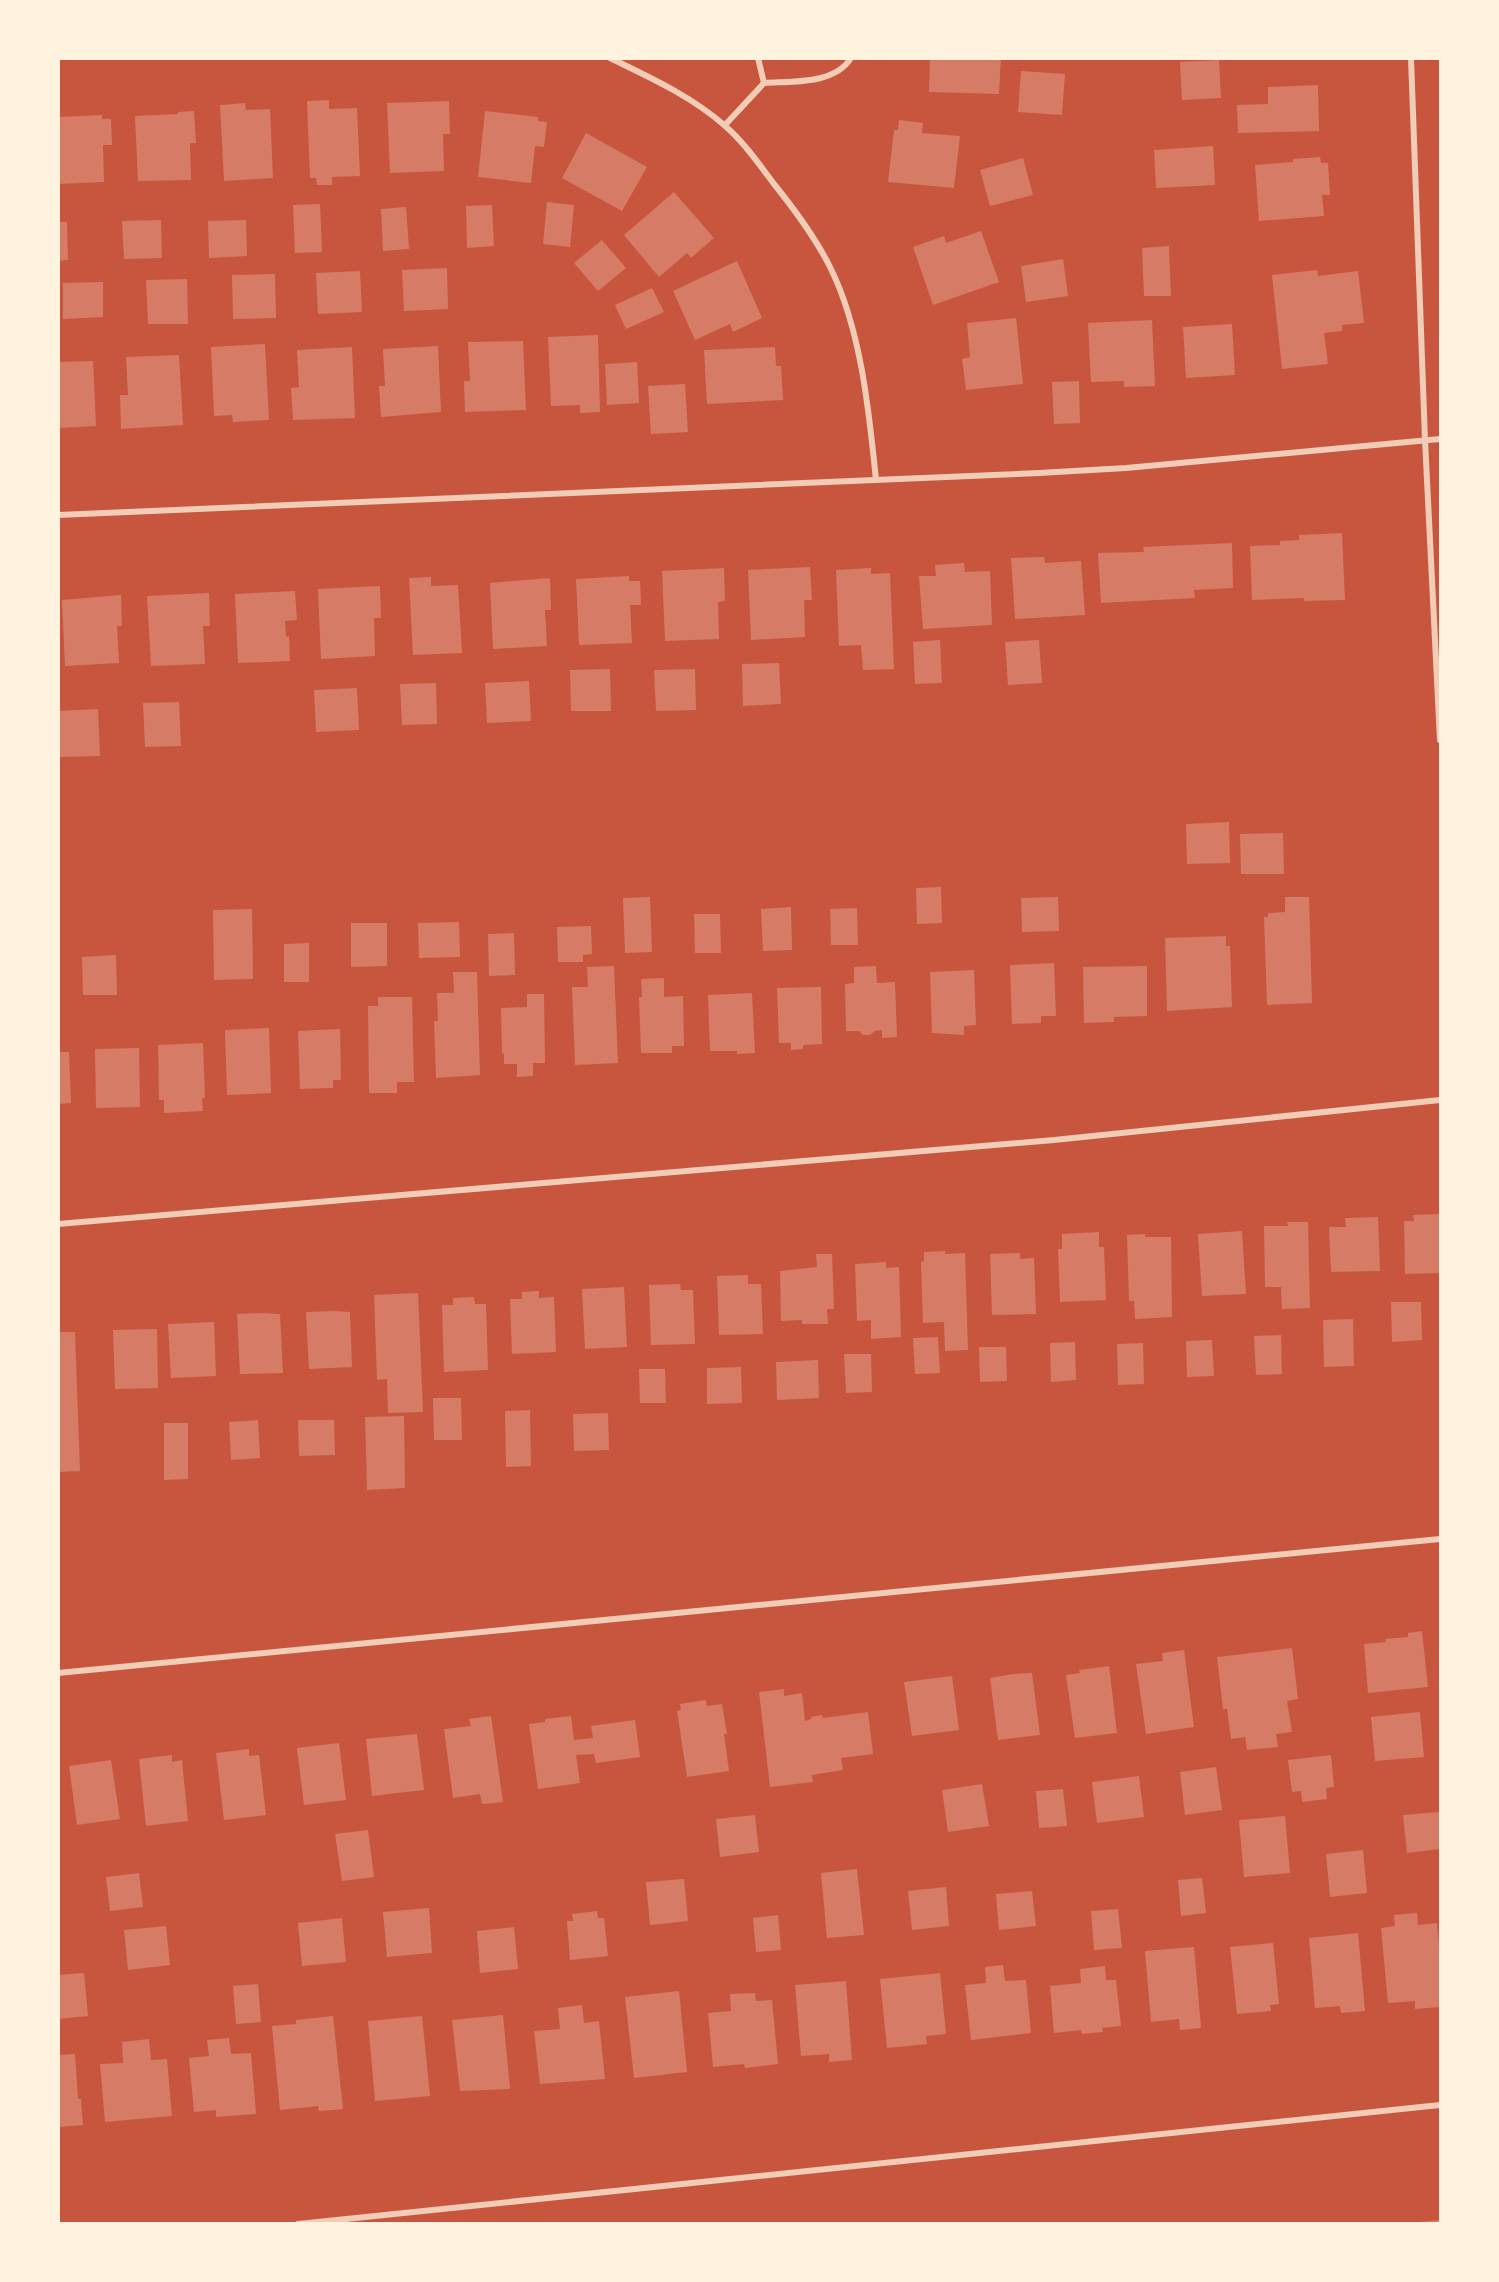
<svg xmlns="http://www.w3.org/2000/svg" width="1499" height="2282" font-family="'PT Sans',sans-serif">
<rect width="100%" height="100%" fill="#c8553d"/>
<g fill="#d67c66">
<path d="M 930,58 L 1001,58 L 999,94 L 929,92 Z"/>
<path d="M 1219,60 L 1221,98 L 1182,100 L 1180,62 Z"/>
<path d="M 1021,71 L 1065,74 L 1062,115 L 1018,112 Z"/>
<path d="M 1318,85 L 1319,131 L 1238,133 L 1237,105 L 1268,104 L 1268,87 Z"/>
<path d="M 329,100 L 329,109 L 357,108 L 360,176 L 332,177 L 332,185 L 317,185 L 316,178 L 310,178 L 307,101 Z"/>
<path d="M 449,101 L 450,134 L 443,134 L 444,171 L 390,173 L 387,103 Z"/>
<path d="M 245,103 L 246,110 L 270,109 L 273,178 L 224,181 L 220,105 Z"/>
<path d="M 194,111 L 196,143 L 190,143 L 191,180 L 138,181 L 135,116 L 178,114 L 178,112 Z"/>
<path d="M 485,111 L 538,117 L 538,121 L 547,122 L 544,147 L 535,146 L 531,183 L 478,177 Z"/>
<path d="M 102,115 L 102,119 L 111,119 L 112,145 L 103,145 L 104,182 L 58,184 L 58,117 Z"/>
<path d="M 899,120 L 923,123 L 922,133 L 960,136 L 954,188 L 888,182 L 894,130 L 898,130 Z"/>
<path d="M 586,133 L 647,167 L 622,211 L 562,178 Z"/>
<path d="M 1213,146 L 1215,185 L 1156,188 L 1154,150 Z"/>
<path d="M 1320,157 L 1321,163 L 1328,163 L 1330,195 L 1322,195 L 1324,216 L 1259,221 L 1255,165 L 1293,162 L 1293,159 Z"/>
<path d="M 1023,158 L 1033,195 L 990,206 L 980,170 Z"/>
<path d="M 674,192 L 714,238 L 691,258 L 687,253 L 659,277 L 624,235 Z"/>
<path d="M 547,202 L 574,205 L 570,247 L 543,244 Z"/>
<path d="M 320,204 L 322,252 L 295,253 L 293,205 Z"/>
<path d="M 492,205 L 494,246 L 467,248 L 466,206 Z"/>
<path d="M 406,207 L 409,249 L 383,251 L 381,209 Z"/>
<path d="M 161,220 L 162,258 L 124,259 L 122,221 Z"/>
<path d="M 246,220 L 247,256 L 209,258 L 208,221 Z"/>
<path d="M 58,222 L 67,222 L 68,260 L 58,261 Z"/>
<path d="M 981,231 L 999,282 L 933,305 L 913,247 L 944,236 L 946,243 Z"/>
<path d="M 602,240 L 626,268 L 598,291 L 574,263 Z"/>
<path d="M 1169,246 L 1171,296 L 1144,296 L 1142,248 Z"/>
<path d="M 1063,259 L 1068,296 L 1026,302 L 1021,266 Z"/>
<path d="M 737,261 L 762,318 L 733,332 L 730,324 L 695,340 L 673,291 Z"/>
<path d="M 447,268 L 448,309 L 404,311 L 402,270 Z"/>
<path d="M 1317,270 L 1318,276 L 1358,271 L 1364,323 L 1342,325 L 1342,331 L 1324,333 L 1328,364 L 1282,369 L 1272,275 Z"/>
<path d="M 360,271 L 362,312 L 318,314 L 316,273 Z"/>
<path d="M 275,274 L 276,318 L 233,319 L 232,275 Z"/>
<path d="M 187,279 L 188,324 L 148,324 L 146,280 Z"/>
<path d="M 103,282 L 103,317 L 63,319 L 63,283 Z"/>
<path d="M 652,288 L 664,312 L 626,329 L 615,305 Z"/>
<path d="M 1016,318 L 1023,384 L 966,390 L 962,359 L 970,357 L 967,323 Z"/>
<path d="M 1152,320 L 1155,386 L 1124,387 L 1124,381 L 1091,382 L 1088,323 Z"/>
<path d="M 1232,324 L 1235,375 L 1186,378 L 1183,327 Z"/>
<path d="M 598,335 L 600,412 L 580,413 L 580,405 L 551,406 L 548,337 Z"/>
<path d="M 523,341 L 526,410 L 465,412 L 464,381 L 470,381 L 468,342 Z"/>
<path d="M 265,344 L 269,420 L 233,422 L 232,415 L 214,416 L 211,347 Z"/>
<path d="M 438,346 L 441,412 L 381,417 L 379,386 L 385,386 L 383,349 Z"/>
<path d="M 352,347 L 355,418 L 293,420 L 291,388 L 299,387 L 297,350 Z"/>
<path d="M 775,347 L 776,366 L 781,366 L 783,400 L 707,404 L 704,350 Z"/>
<path d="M 179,355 L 183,425 L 121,429 L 120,395 L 128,395 L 126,357 Z"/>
<path d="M 93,361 L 96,426 L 58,428 L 58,362 Z"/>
<path d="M 637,362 L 639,403 L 607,405 L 605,364 Z"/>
<path d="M 1079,381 L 1080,423 L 1054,424 L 1052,382 Z"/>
<path d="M 685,384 L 688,432 L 651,434 L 648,386 Z"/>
<path d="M 1342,533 L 1345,600 L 1304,601 L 1304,598 L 1252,600 L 1250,546 L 1280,545 L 1280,541 L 1299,540 L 1299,535 Z"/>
<path d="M 1232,543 L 1233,588 L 1194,590 L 1195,598 L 1101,603 L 1098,553 L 1144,552 L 1143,547 Z"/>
<path d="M 1044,557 L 1045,563 L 1081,561 L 1085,615 L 1015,619 L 1011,558 Z"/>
<path d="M 964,563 L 965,572 L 990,571 L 992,625 L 923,629 L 919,576 L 936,576 L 935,565 Z"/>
<path d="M 810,567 L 812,600 L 804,600 L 805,637 L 751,640 L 748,570 Z"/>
<path d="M 724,568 L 725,601 L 718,602 L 719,639 L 665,641 L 662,571 Z"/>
<path d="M 871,568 L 871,574 L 890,573 L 894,669 L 863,670 L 861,645 L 839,646 L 836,570 Z"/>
<path d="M 629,576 L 629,581 L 640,581 L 641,605 L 630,605 L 632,643 L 579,645 L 576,579 Z"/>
<path d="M 431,577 L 431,586 L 458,585 L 462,653 L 413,655 L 409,578 Z"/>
<path d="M 550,578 L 551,610 L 545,610 L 547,646 L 493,649 L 490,583 Z"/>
<path d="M 380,586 L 381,618 L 374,618 L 375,656 L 321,659 L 318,589 Z"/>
<path d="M 295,591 L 297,620 L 285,621 L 286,637 L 289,636 L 290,661 L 238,663 L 235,594 Z"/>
<path d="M 209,593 L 210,626 L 203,626 L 205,664 L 151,666 L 147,596 Z"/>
<path d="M 121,595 L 122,626 L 117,626 L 119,663 L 65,666 L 62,600 Z"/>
<path d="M 940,640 L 942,683 L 915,684 L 913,642 Z"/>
<path d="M 1039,640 L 1042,683 L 1008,685 L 1005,642 Z"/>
<path d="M 779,663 L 781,704 L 743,706 L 742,664 Z"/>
<path d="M 610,669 L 611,711 L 571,711 L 570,670 Z"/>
<path d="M 695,669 L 696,710 L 656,711 L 654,670 Z"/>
<path d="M 529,681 L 531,721 L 487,723 L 485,683 Z"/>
<path d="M 436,683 L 437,724 L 402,725 L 400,684 Z"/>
<path d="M 357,688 L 359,730 L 316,732 L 314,690 Z"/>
<path d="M 179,702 L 181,746 L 145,747 L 143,703 Z"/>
<path d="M 98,709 L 100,756 L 59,757 L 58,711 Z"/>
<path d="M 1229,822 L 1230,863 L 1187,864 L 1186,824 Z"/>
<path d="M 1283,833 L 1284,874 L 1241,874 L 1240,834 Z"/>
<path d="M 941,887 L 942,923 L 917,924 L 916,888 Z"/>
<path d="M 650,897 L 652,952 L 625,953 L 623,898 Z"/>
<path d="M 1058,897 L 1059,931 L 1022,932 L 1021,898 Z"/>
<path d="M 1285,897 L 1309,897 L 1312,1003 L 1267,1005 L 1264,917 L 1268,917 L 1268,913 L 1285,912 Z"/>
<path d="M 791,907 L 792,950 L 763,951 L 761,909 Z"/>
<path d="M 857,908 L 858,945 L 831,945 L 830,909 Z"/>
<path d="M 252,909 L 253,979 L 214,980 L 213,910 Z"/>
<path d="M 694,914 L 720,914 L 721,953 L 695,953 Z"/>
<path d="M 459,922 L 460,957 L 419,958 L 418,923 Z"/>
<path d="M 351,923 L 387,923 L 387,966 L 351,967 Z"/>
<path d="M 591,926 L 592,954 L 583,955 L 583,962 L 558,962 L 557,927 Z"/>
<path d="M 514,933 L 515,975 L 489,976 L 488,934 Z"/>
<path d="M 1226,936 L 1226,946 L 1230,946 L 1232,1007 L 1167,1011 L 1165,938 Z"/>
<path d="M 309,943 L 309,982 L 284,982 L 284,944 Z"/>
<path d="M 116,955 L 117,995 L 83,995 L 82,957 Z"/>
<path d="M 1054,963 L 1056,1016 L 1041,1016 L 1041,1023 L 1012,1024 L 1010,965 Z"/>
<path d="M 614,966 L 618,1063 L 575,1065 L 572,987 L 588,987 L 587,967 Z"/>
<path d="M 876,966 L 877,983 L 895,982 L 897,1037 L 882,1038 L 882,1030 L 875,1031 L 870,1035 L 863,1035 L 859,1031 L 846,1031 L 845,984 L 854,983 L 854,967 Z"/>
<path d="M 1147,966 L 1147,1016 L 1114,1017 L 1114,1022 L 1084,1023 L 1083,967 Z"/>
<path d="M 974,970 L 976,1025 L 964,1026 L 964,1035 L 932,1033 L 930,972 Z"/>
<path d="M 453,972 L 477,972 L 480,1075 L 436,1078 L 434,1021 L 438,1021 L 437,993 L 454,993 Z"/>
<path d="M 664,978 L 664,997 L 683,996 L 684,1046 L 672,1046 L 672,1053 L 641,1053 L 639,997 L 642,997 L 641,979 Z"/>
<path d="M 821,987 L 822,1044 L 803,1045 L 803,1049 L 791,1050 L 791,1043 L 779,1043 L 777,988 Z"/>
<path d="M 752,993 L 755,1053 L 737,1054 L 737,1051 L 710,1051 L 708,995 Z"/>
<path d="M 527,994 L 544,994 L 545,1063 L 533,1063 L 533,1076 L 517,1077 L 517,1064 L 504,1064 L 504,1053 L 502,1054 L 501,1008 L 527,1007 Z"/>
<path d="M 378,997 L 412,997 L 414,1082 L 397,1082 L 397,1093 L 369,1093 L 368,1006 L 378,1006 Z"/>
<path d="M 269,1028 L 271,1093 L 227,1095 L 225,1030 Z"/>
<path d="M 340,1029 L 341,1080 L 333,1080 L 333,1088 L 300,1089 L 298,1031 Z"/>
<path d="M 203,1043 L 205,1098 L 202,1098 L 203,1111 L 164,1113 L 164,1100 L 159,1100 L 158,1045 Z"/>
<path d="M 139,1048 L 140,1107 L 96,1108 L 95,1049 Z"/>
<path d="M 58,1052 L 69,1052 L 71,1103 L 58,1104 Z"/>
<path d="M 1440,1214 L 1440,1273 L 1405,1274 L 1404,1221 L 1414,1221 L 1413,1215 Z"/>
<path d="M 1378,1217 L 1380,1271 L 1331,1272 L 1329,1227 L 1346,1227 L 1345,1218 Z"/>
<path d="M 1287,1222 L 1308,1222 L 1310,1308 L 1282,1309 L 1281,1287 L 1265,1287 L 1264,1226 L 1288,1226 Z"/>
<path d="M 1242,1231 L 1246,1294 L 1202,1296 L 1198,1234 Z"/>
<path d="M 1099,1232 L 1099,1247 L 1104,1247 L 1106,1300 L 1060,1302 L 1058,1249 L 1062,1249 L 1062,1234 Z"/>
<path d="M 1145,1234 L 1145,1237 L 1171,1237 L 1172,1317 L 1135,1319 L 1134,1301 L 1129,1301 L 1127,1235 Z"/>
<path d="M 945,1251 L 945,1254 L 965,1253 L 968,1350 L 945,1351 L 944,1322 L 923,1323 L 921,1262 L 924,1261 L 924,1252 Z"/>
<path d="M 1020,1253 L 1020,1259 L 1034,1258 L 1036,1314 L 992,1315 L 990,1254 Z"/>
<path d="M 816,1254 L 832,1254 L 834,1309 L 827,1309 L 828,1324 L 802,1324 L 802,1320 L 781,1321 L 780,1271 L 817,1267 Z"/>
<path d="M 886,1262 L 886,1268 L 899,1267 L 901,1337 L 871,1339 L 871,1320 L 857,1321 L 855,1264 Z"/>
<path d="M 748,1275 L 748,1284 L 761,1284 L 763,1334 L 719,1335 L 717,1276 Z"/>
<path d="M 680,1284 L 681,1290 L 693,1290 L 695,1344 L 651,1345 L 649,1285 Z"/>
<path d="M 624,1287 L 627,1347 L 585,1349 L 582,1289 Z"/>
<path d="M 539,1291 L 539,1298 L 554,1297 L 556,1352 L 512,1354 L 510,1299 L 522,1299 L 522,1292 Z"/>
<path d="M 418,1293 L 423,1412 L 388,1413 L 387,1379 L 377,1380 L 374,1295 Z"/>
<path d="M 474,1297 L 475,1304 L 486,1304 L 488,1370 L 444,1372 L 442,1305 L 453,1305 L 453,1298 Z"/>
<path d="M 1391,1302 L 1421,1302 L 1422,1340 L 1392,1342 Z"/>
<path d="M 333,1311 L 350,1312 L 352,1367 L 309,1369 L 306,1312 Z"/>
<path d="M 260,1313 L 280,1314 L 283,1373 L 240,1374 L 237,1314 Z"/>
<path d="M 1353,1319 L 1354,1366 L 1324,1367 L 1323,1320 Z"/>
<path d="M 214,1322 L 216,1376 L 171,1378 L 168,1324 Z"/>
<path d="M 157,1329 L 158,1388 L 115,1389 L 113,1330 Z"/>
<path d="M 58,1332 L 75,1332 L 80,1471 L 58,1472 Z"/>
<path d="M 1281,1335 L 1282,1374 L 1256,1375 L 1254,1336 Z"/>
<path d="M 938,1337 L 940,1373 L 915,1374 L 913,1338 Z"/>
<path d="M 1212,1340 L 1214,1376 L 1187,1377 L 1186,1341 Z"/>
<path d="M 1075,1342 L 1076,1380 L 1051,1382 L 1050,1343 Z"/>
<path d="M 1143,1343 L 1144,1384 L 1118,1385 L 1117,1344 Z"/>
<path d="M 979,1347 L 1006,1347 L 1007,1381 L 980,1382 Z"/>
<path d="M 844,1354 L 871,1354 L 872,1392 L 846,1393 Z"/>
<path d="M 818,1360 L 819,1398 L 777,1400 L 776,1362 Z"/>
<path d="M 741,1367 L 742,1403 L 707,1404 L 707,1368 Z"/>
<path d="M 639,1369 L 665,1369 L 666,1403 L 640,1403 Z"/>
<path d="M 433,1398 L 461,1398 L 462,1440 L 434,1440 Z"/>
<path d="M 530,1410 L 531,1466 L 506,1467 L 505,1411 Z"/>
<path d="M 608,1413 L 609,1450 L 574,1451 L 573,1414 Z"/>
<path d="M 404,1416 L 405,1488 L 367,1490 L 365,1417 Z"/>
<path d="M 258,1420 L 260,1458 L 231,1460 L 229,1422 Z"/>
<path d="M 298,1420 L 334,1420 L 335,1455 L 299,1456 Z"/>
<path d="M 164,1423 L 188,1423 L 188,1479 L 164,1480 Z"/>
<path d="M 1422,1631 L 1428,1687 L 1368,1693 L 1364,1644 L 1386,1642 L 1385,1639 L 1408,1637 L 1408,1633 Z"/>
<path d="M 1292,1648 L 1298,1699 L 1287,1701 L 1292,1732 L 1276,1734 L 1278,1747 L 1247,1750 L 1245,1737 L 1231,1739 L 1227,1709 L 1223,1709 L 1217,1657 Z"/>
<path d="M 1184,1650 L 1194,1727 L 1146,1734 L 1136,1664 L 1163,1661 L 1162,1653 Z"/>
<path d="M 1109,1666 L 1117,1733 L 1075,1738 L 1066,1675 L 1080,1673 L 1079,1670 Z"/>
<path d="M 1032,1673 L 1040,1735 L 998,1740 L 990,1678 L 1013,1674 Z"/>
<path d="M 952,1676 L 959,1730 L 912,1736 L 904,1682 Z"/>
<path d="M 784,1689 L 784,1696 L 802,1693 L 805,1721 L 811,1719 L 811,1717 L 822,1715 L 823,1718 L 868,1712 L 873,1754 L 841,1758 L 843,1770 L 812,1775 L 813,1782 L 770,1787 L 759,1692 Z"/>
<path d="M 706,1700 L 707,1706 L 722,1704 L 727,1734 L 724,1734 L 729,1771 L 687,1777 L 677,1711 L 681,1710 L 680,1704 Z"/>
<path d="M 1420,1712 L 1424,1757 L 1375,1761 L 1371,1717 Z"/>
<path d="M 491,1716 L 503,1802 L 482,1804 L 480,1794 L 453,1798 L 444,1729 L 471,1726 L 469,1719 Z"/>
<path d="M 571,1716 L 574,1740 L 593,1738 L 591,1726 L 635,1720 L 640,1757 L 596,1763 L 594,1754 L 576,1755 L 580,1783 L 538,1789 L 529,1724 L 545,1722 L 545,1719 Z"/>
<path d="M 417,1734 L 424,1790 L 372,1796 L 366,1739 Z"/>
<path d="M 339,1743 L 346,1800 L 304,1805 L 297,1748 Z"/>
<path d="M 249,1749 L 249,1756 L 259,1755 L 266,1815 L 224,1820 L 216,1753 Z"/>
<path d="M 172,1755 L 172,1762 L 182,1760 L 188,1821 L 146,1826 L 139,1759 Z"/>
<path d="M 1331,1755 L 1334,1787 L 1326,1788 L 1327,1799 L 1302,1802 L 1301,1791 L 1292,1792 L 1288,1760 Z"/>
<path d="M 111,1760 L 120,1819 L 77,1825 L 69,1766 Z"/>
<path d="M 1216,1767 L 1222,1810 L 1185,1815 L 1180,1772 Z"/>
<path d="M 1139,1776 L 1144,1817 L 1097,1823 L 1092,1782 Z"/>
<path d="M 982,1784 L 989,1826 L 948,1832 L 942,1790 Z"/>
<path d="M 1063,1789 L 1067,1826 L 1039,1828 L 1036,1791 Z"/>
<path d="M 1440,1812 L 1440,1849 L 1407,1853 L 1403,1815 Z"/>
<path d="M 755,1815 L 759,1852 L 720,1857 L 716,1819 Z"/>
<path d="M 1285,1816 L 1290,1873 L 1244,1877 L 1239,1820 Z"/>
<path d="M 368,1830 L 374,1877 L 342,1881 L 335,1834 Z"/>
<path d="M 1363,1850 L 1367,1893 L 1330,1897 L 1326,1854 Z"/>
<path d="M 857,1869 L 864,1935 L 827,1938 L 821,1873 Z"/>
<path d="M 139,1873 L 143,1907 L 110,1911 L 106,1877 Z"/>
<path d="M 1202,1878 L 1206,1913 L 1181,1916 L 1178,1880 Z"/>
<path d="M 684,1879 L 688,1921 L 650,1925 L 646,1882 Z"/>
<path d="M 946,1887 L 949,1926 L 912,1930 L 908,1891 Z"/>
<path d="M 1032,1891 L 1036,1926 L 999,1930 L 996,1894 Z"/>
<path d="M 429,1908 L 432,1953 L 387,1957 L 383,1912 Z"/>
<path d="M 1118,1909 L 1122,1948 L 1094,1950 L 1091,1911 Z"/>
<path d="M 597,1911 L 598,1918 L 604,1918 L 608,1956 L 570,1960 L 567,1921 L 573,1921 L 572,1914 Z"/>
<path d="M 1417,1913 L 1418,1925 L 1437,1923 L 1440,1955 L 1440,2007 L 1415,2009 L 1415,2001 L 1388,2003 L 1381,1928 L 1395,1926 L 1394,1915 Z"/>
<path d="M 778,1915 L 781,1950 L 756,1952 L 753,1918 Z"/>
<path d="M 342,1918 L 346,1962 L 302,1966 L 298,1923 Z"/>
<path d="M 166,1926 L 170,1965 L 128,1970 L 124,1930 Z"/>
<path d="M 514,1927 L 518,1969 L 480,1973 L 477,1931 Z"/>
<path d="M 1358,1933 L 1365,2011 L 1341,2013 L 1340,2006 L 1315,2008 L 1309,1938 Z"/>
<path d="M 1273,1943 L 1279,2004 L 1270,2005 L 1271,2011 L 1237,2014 L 1230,1947 Z"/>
<path d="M 1194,1947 L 1201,2028 L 1180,2030 L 1179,2019 L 1151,2022 L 1145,1951 Z"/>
<path d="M 1003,1965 L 1005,1981 L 1026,1980 L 1031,2033 L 971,2040 L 965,1985 L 986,1983 L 985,1967 Z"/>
<path d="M 1105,1966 L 1106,1980 L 1116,1980 L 1121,2026 L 1102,2028 L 1103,2032 L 1082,2034 L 1081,2030 L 1054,2033 L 1050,1986 L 1081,1983 L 1080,1969 Z"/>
<path d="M 84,1973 L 88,2016 L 58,2019 L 58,1975 Z"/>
<path d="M 940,1973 L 946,2034 L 926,2036 L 927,2044 L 887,2048 L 880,1979 Z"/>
<path d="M 846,1981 L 852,2060 L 829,2062 L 829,2054 L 801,2056 L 795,1985 Z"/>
<path d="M 258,1984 L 261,2022 L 236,2024 L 233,1986 Z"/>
<path d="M 679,1991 L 687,2072 L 634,2078 L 625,1997 Z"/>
<path d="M 755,1993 L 756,2001 L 772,2000 L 778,2064 L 745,2068 L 744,2064 L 713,2067 L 708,2013 L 731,2011 L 730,1994 Z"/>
<path d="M 582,2005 L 584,2023 L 599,2021 L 605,2079 L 540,2084 L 534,2031 L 560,2029 L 558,2008 Z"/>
<path d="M 503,2015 L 510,2089 L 460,2091 L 452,2020 Z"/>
<path d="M 333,2016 L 343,2109 L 319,2111 L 318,2106 L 280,2110 L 272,2026 L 296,2024 L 296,2020 Z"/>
<path d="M 422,2016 L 430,2096 L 375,2101 L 368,2021 Z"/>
<path d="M 229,2038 L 231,2054 L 251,2053 L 256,2114 L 216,2117 L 216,2110 L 194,2112 L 189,2058 L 209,2056 L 207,2040 Z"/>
<path d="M 149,2039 L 151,2060 L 167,2059 L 172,2116 L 105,2122 L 100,2064 L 123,2063 L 122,2042 Z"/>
<path d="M 75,2054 L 78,2099 L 81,2099 L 83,2125 L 58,2127 L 58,2055 Z"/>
<path d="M 1440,2220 L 1440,2224 L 1419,2224 L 1419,2222 Z"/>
</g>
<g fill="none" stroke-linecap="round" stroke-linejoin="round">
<g stroke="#f1ccb7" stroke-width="6">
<path d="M 610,58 C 649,77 691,96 724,125 C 743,141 759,164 774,184 C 795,210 815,237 830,267 C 861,329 869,411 876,480"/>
<path d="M 758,58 L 764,83"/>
<path d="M 1411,58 L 1425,440 L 1440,740"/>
<path d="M 725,125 L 764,83 C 792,81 834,85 851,58"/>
<path d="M 58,515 L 1039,473 L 1126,468 L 1440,439"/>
<path d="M 58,1224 L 1054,1140 L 1440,1100"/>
<path d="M 58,1673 L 1440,1539"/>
<path d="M 298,2224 L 1440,2105"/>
</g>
</g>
<rect width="1499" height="2282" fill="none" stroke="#fff3e0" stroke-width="120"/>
</svg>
